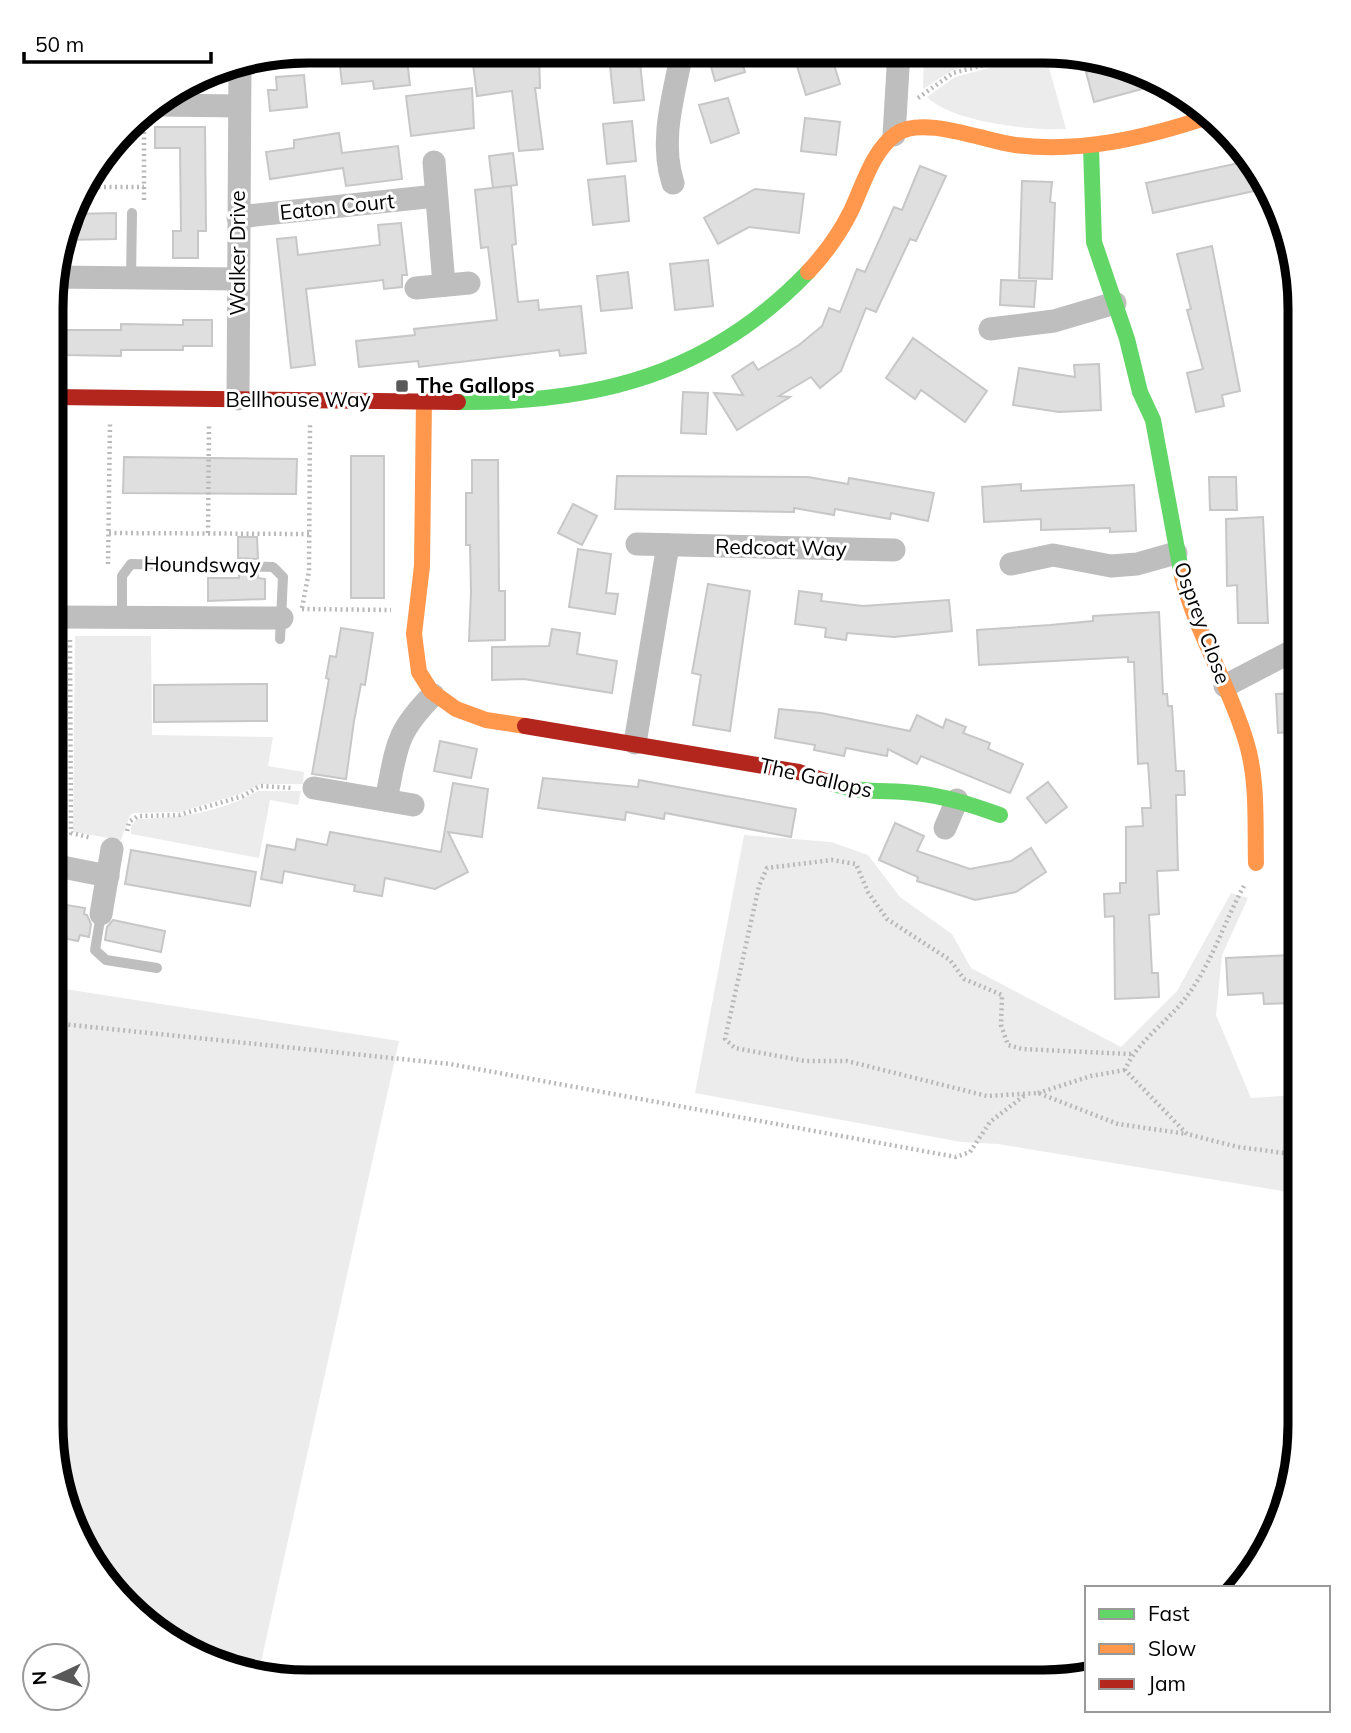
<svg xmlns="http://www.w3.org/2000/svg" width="1351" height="1733" font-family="Mulish,sans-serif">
<rect width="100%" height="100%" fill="#fff"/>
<g fill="#ececec">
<path d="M 924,53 L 1009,53 L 953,70 L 923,89 Z"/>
<path d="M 1045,53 L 1066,129 C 1032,131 951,122 927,97 L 955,77 Z"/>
<path d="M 75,636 L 151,636 L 152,735 L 273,737 L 268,766 L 304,772 L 303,784 L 261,784 L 240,794 L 180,812 L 135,813 L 130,815 L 121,840 L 73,832 Z"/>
<path d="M 258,791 L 301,791 L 298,805 L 270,800 L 259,858 L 131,834 L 131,826 L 137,819 C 181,818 219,813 258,791 Z"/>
<path d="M 744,835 L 831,842 L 868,855 L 900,897 L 952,934 L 971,968 L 1121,1047 L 1177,991 L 1231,893 L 1248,898 L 1222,955 L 1216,1015 L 1251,1098 L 1300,1095 L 1300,1194 L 998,1144 L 961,1142 L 695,1093 Z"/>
<path d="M 52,987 L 399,1041 L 259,1671 L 165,1639 L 85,1553 L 51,1425 Z"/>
</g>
<g fill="#dfdfdf" stroke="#c7c7c7" stroke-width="2">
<path d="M 406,51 L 410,85 L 374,89 L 373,81 L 342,84 L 339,58 Z"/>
<path d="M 511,51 L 539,51 L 540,88 L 535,88 L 543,149 L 519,151 L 512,91 L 477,96 L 472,56 Z"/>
<path d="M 707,52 L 739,52 L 745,72 L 715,81 Z"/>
<path d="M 830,52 L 840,84 L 806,95 L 796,63 Z"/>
<path d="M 640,63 L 644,100 L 614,103 L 610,66 Z"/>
<path d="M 1110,66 L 1116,68 L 1160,84 L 1094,102 L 1086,72 Z"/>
<path d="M 304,75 L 307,107 L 270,111 L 268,90 L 277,90 L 276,77 Z"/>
<path d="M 472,88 L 474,128 L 411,136 L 406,96 Z"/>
<path d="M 728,98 L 739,133 L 711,143 L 699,105 Z"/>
<path d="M 805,118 L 840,122 L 836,155 L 801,151 Z"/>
<path d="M 632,121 L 636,161 L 607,164 L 603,124 Z"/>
<path d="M 155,127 L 205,127 L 206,231 L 198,231 L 198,258 L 173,258 L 173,231 L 181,231 L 180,148 L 155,148 Z"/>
<path d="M 339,133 L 342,153 L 398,146 L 402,179 L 346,186 L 343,168 L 270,179 L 266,152 L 294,148 L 294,140 Z"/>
<path d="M 513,153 L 517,185 L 493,188 L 489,156 Z"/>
<path d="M 1248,161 L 1266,180 L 1268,188 L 1153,213 L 1146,183 Z"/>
<path d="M 920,166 L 946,176 L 916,241 L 910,239 L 876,312 L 866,308 L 841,371 L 820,388 L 811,377 L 779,396 L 790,397 L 737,430 L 714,393 L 743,395 L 732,376 L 753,362 L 758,370 L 799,345 L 822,326 L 829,308 L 840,312 L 857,269 L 865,272 L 894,207 L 902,210 Z"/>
<path d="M 625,176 L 629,221 L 593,225 L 588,180 Z"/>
<path d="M 1022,181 L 1052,182 L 1050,202 L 1055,203 L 1052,279 L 1019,278 Z"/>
<path d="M 511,186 L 516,244 L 512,245 L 518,302 L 538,300 L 539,310 L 581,306 L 586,353 L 560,356 L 559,350 L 419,367 L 418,361 L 359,367 L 356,341 L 415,335 L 414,329 L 497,320 L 488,247 L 481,248 L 475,190 Z"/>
<path d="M 755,189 L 804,194 L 799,233 L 749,227 L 718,244 L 704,218 Z"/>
<path d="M 116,213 L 116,239 L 65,240 L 74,214 Z"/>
<path d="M 401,223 L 407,275 L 402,275 L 402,287 L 384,289 L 383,280 L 306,289 L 315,365 L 291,368 L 277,239 L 296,237 L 298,255 L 380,245 L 378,225 Z"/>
<path d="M 1212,246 L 1240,391 L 1222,395 L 1224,406 L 1196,412 L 1187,373 L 1203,369 L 1187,310 L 1191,309 L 1177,254 Z"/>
<path d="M 708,260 L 713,306 L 675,310 L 670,264 Z"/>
<path d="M 628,272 L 632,308 L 601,311 L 597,276 Z"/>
<path d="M 1001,280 L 1036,281 L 1034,307 L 1000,305 Z"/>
<path d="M 183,320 L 212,320 L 212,346 L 183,346 L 183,350 L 121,350 L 121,356 L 65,355 L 65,350 L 53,349 L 53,330 L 121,330 L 121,324 L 183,325 Z"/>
<path d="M 913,338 L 987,391 L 965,422 L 921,390 L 915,399 L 886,378 Z"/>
<path d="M 1099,364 L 1101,410 L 1059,412 L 1013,405 L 1019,368 L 1075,377 L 1074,365 Z"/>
<path d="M 683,392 L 708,393 L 706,434 L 681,433 Z"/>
<rect x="351" y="456" width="33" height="142"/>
<path d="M 124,457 L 297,459 L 296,494 L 123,493 Z"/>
<path d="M 472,460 L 498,460 L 499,591 L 505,591 L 505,640 L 469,641 L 471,592 L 470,545 L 466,545 L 466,493 L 472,493 Z"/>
<path d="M 617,476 L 808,477 L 848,484 L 849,478 L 934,493 L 928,521 L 891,513 L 890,519 L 835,509 L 834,515 L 794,508 L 794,512 L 615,509 Z"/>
<path d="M 1209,477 L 1236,477 L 1237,510 L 1210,510 Z"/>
<path d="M 1021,484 L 1021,491 L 1134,485 L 1136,531 L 1110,532 L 1110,528 L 1041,530 L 1041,519 L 984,522 L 982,487 Z"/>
<path d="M 573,504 L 597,516 L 582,545 L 558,533 Z"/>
<path d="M 1263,517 L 1268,623 L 1238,623 L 1237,585 L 1227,586 L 1226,519 Z"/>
<path d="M 238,537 L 257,537 L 258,559 L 238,558 Z"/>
<path d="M 578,549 L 611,554 L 606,593 L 618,594 L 615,614 L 569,607 Z"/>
<path d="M 239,574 L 258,575 L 258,578 L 265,579 L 265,599 L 208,601 L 208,578 L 239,578 Z"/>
<path d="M 708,584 L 750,591 L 730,731 L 693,725 L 701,675 L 692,673 Z"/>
<path d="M 799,591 L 822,594 L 821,601 L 863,606 L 949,600 L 952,631 L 894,637 L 847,633 L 846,640 L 825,637 L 826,628 L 795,624 Z"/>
<path d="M 1159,612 L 1163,694 L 1167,694 L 1168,706 L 1172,706 L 1176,771 L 1184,771 L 1185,795 L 1176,795 L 1178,870 L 1157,871 L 1159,914 L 1149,915 L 1152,973 L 1158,973 L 1159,997 L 1115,999 L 1114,916 L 1105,917 L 1104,894 L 1120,893 L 1120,883 L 1126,883 L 1126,827 L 1143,826 L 1142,808 L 1151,808 L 1148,763 L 1138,764 L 1134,662 L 1128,662 L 1128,657 L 979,665 L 977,630 L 1050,625 L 1093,621 L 1093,616 Z"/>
<path d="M 341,628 L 373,633 L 365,685 L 361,684 L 354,721 L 346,779 L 312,774 L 329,679 L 326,678 L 330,656 L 336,657 Z"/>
<path d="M 552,629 L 580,633 L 577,654 L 617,661 L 612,693 L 524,679 L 492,680 L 492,647 L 549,646 Z"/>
<path d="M 267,684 L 267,721 L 154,722 L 154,685 Z"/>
<path d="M 1300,693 L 1300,731 L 1278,733 L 1276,694 Z"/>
<path d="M 779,709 L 821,713 L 910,731 L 917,715 L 943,728 L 946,719 L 966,727 L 963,733 L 990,743 L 988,749 L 1023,764 L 1010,793 L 921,756 L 917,764 L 888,749 L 887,756 L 846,748 L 844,756 L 814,750 L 815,745 L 775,738 Z"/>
<path d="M 440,741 L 477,749 L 471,778 L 434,771 Z"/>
<path d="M 543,778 L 638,787 L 639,780 L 796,809 L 791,837 L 665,813 L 664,819 L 626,812 L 625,820 L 538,808 Z"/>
<path d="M 1048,782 L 1067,807 L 1046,823 L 1027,798 Z"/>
<path d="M 453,783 L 488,789 L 482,837 L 448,832 L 468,872 L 435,889 L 385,878 L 382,896 L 354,891 L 355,885 L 284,871 L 282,883 L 261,879 L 267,845 L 295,850 L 297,839 L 327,845 L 330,832 L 441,852 Z"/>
<path d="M 895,823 L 924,836 L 917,851 L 970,869 L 1011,861 L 1031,848 L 1046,872 L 1016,892 L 975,900 L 917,881 L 918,877 L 879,860 Z"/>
<path d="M 131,850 L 256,872 L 250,906 L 125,884 Z"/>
<path d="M 54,903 L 85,908 L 84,914 L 87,915 L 91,924 L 89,937 L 80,935 L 78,941 L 52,936 Z"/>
<path d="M 113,920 L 165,931 L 161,952 L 105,940 L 107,927 Z"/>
<path d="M 1293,955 L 1295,1003 L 1264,1004 L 1263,993 L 1228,995 L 1226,958 Z"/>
</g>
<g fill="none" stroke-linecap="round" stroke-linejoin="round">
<g stroke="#b9b9b9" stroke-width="4.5" stroke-dasharray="2 3.5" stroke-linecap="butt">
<path d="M 918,98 L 953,73 L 1032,53"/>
<path d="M 82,187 L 144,187"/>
<path d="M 144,200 L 144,125"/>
<path d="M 109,533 L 310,534"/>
<path d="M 208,533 L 209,426"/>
<path d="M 108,564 L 110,423"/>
<path d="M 302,608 L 309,571 L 310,425"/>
<path d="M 302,609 L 391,610"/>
<path d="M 70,640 L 71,833 L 92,838"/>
<path d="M 127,831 L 129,822 L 138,816 L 179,815 L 243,796 L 260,786 L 292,788"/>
<path d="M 1244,886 C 1224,922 1212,963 1187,996 C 1168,1022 1137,1041 1125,1070 L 1187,1134 L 1238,1147 L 1300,1155"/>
<path d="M 52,1023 L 450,1064 L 956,1157 L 970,1152 L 990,1122 L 1025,1095"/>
<path d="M 1131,1054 L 1022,1049 L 1008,1045 L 1001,1025 L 1002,995 L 964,979 L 950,960 L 887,919 L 868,892 L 856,864 L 832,860 L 767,868 L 759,886 L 725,1039 L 735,1048 L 805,1061 L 847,1061 L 987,1096 L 1038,1093 L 1118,1124 L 1187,1134"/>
<path d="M 1038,1093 L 1091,1076 L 1125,1070"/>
</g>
<g stroke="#bebebe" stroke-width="10">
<path d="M 131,278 L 132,213"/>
<path d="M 122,618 L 122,576 L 131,564 L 273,567 L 283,577 L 280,639"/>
<path d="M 101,914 L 95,950 L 106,960 L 157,968"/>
</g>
<g stroke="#bebebe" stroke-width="23">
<path d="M 156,105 L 239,106"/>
<path d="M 894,135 L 899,52"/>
<path d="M 434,162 L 444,285"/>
<path d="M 673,183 C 659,140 674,95 682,52"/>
<path d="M 238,217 L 436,196"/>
<path d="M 53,277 L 238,279"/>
<path d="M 416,288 L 469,283"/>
<path d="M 990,329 L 1054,321 L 1115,303"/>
<path d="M 238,399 L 240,62"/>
<path d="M 637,544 L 894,550"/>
<path d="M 1011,564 L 1053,555 L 1111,566 L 1137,564 L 1176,553"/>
<path d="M 52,617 L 282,618"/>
<path d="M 1225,686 L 1300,647"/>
<path d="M 635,743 L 668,545"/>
<path d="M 314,788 L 413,805"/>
<path d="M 386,800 C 397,748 394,734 433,695"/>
<path d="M 945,828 L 957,800"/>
<path d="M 52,865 L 108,876"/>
<path d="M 101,914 L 112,849"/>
</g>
<g stroke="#63d668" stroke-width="16">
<path d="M 1091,147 L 1094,242 L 1127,339 L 1140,392 L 1153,420 L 1182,576"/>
<path d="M 458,402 C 597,403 709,375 808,272"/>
<path d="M 834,784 C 860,793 887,790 915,793 C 945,796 972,805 1000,815"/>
</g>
<g stroke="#ff974d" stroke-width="16">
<path d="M 808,272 C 824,255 840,233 851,211 C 863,186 872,151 896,134 C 923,115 984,141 1015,145 C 1081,153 1145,138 1208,117"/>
<path d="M 424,400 L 422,566 L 414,634 L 419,672 L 431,691 L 456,709 L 486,720 L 525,726"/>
<path d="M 1182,576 C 1196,633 1229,684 1246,741 C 1258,779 1255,823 1256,863"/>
</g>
<g stroke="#b3261e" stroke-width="16">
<path d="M 53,397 L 458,402"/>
<path d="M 525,726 L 799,772 L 834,784"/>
</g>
</g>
<rect fill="#595959" stroke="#fff" stroke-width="2.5" x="395" y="379" width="14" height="14" rx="3.5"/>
<g text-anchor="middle" stroke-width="6" stroke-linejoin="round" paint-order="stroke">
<g font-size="21" fill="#000" stroke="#fff">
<text transform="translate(337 207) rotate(-6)" y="7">Eaton Court</text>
<text transform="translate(238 253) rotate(-90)" y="7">Walker Drive</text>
<text x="298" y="407">Bellhouse Way</text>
<text transform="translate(781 548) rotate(1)" y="7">Redcoat Way</text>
<text transform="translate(202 565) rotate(1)" y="7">Houndsway</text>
<text transform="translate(1202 623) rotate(70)" y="7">Osprey Close</text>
<text transform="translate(816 778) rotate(13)" y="7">The Gallops</text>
</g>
<g font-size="21" font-weight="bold" fill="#000" stroke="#fff" text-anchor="start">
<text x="416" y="393">The Gallops</text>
</g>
</g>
<path d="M0 0H1351V1733H0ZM308 63H1043A245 245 0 0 1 1288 308V1425A245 245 0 0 1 1043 1670H308A245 245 0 0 1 63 1425V308A245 245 0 0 1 308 63Z" fill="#fff" fill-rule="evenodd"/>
<path fill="none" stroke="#000" stroke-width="9" d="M308 63H1043A245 245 0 0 1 1288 308V1425A245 245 0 0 1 1043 1670H308A245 245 0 0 1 63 1425V308A245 245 0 0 1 308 63Z"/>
<rect x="1085" y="1586" width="245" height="126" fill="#ffffff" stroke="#999999" stroke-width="2"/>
<rect x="1099" y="1609" width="35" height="10" fill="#63d668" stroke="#999999" stroke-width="2"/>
<text x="1148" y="1621" font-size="21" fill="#000000">Fast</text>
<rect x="1099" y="1644" width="35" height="10" fill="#ff974d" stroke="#999999" stroke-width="2"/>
<text x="1148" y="1656" font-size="21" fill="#000000">Slow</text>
<rect x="1099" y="1679" width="35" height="10" fill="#b3261e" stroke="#999999" stroke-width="2"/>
<text x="1148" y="1691" font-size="21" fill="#000000">Jam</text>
<g transform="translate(56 1677) rotate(266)"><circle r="33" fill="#ffffff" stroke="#999999" stroke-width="2"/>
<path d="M0-5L12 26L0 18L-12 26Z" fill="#595959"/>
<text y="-10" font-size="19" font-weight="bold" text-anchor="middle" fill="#000000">N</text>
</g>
<path d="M24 52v10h187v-10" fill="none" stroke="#000000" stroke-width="3.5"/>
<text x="35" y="52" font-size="21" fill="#000000" stroke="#ffffff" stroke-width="5" paint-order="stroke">50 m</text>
</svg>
